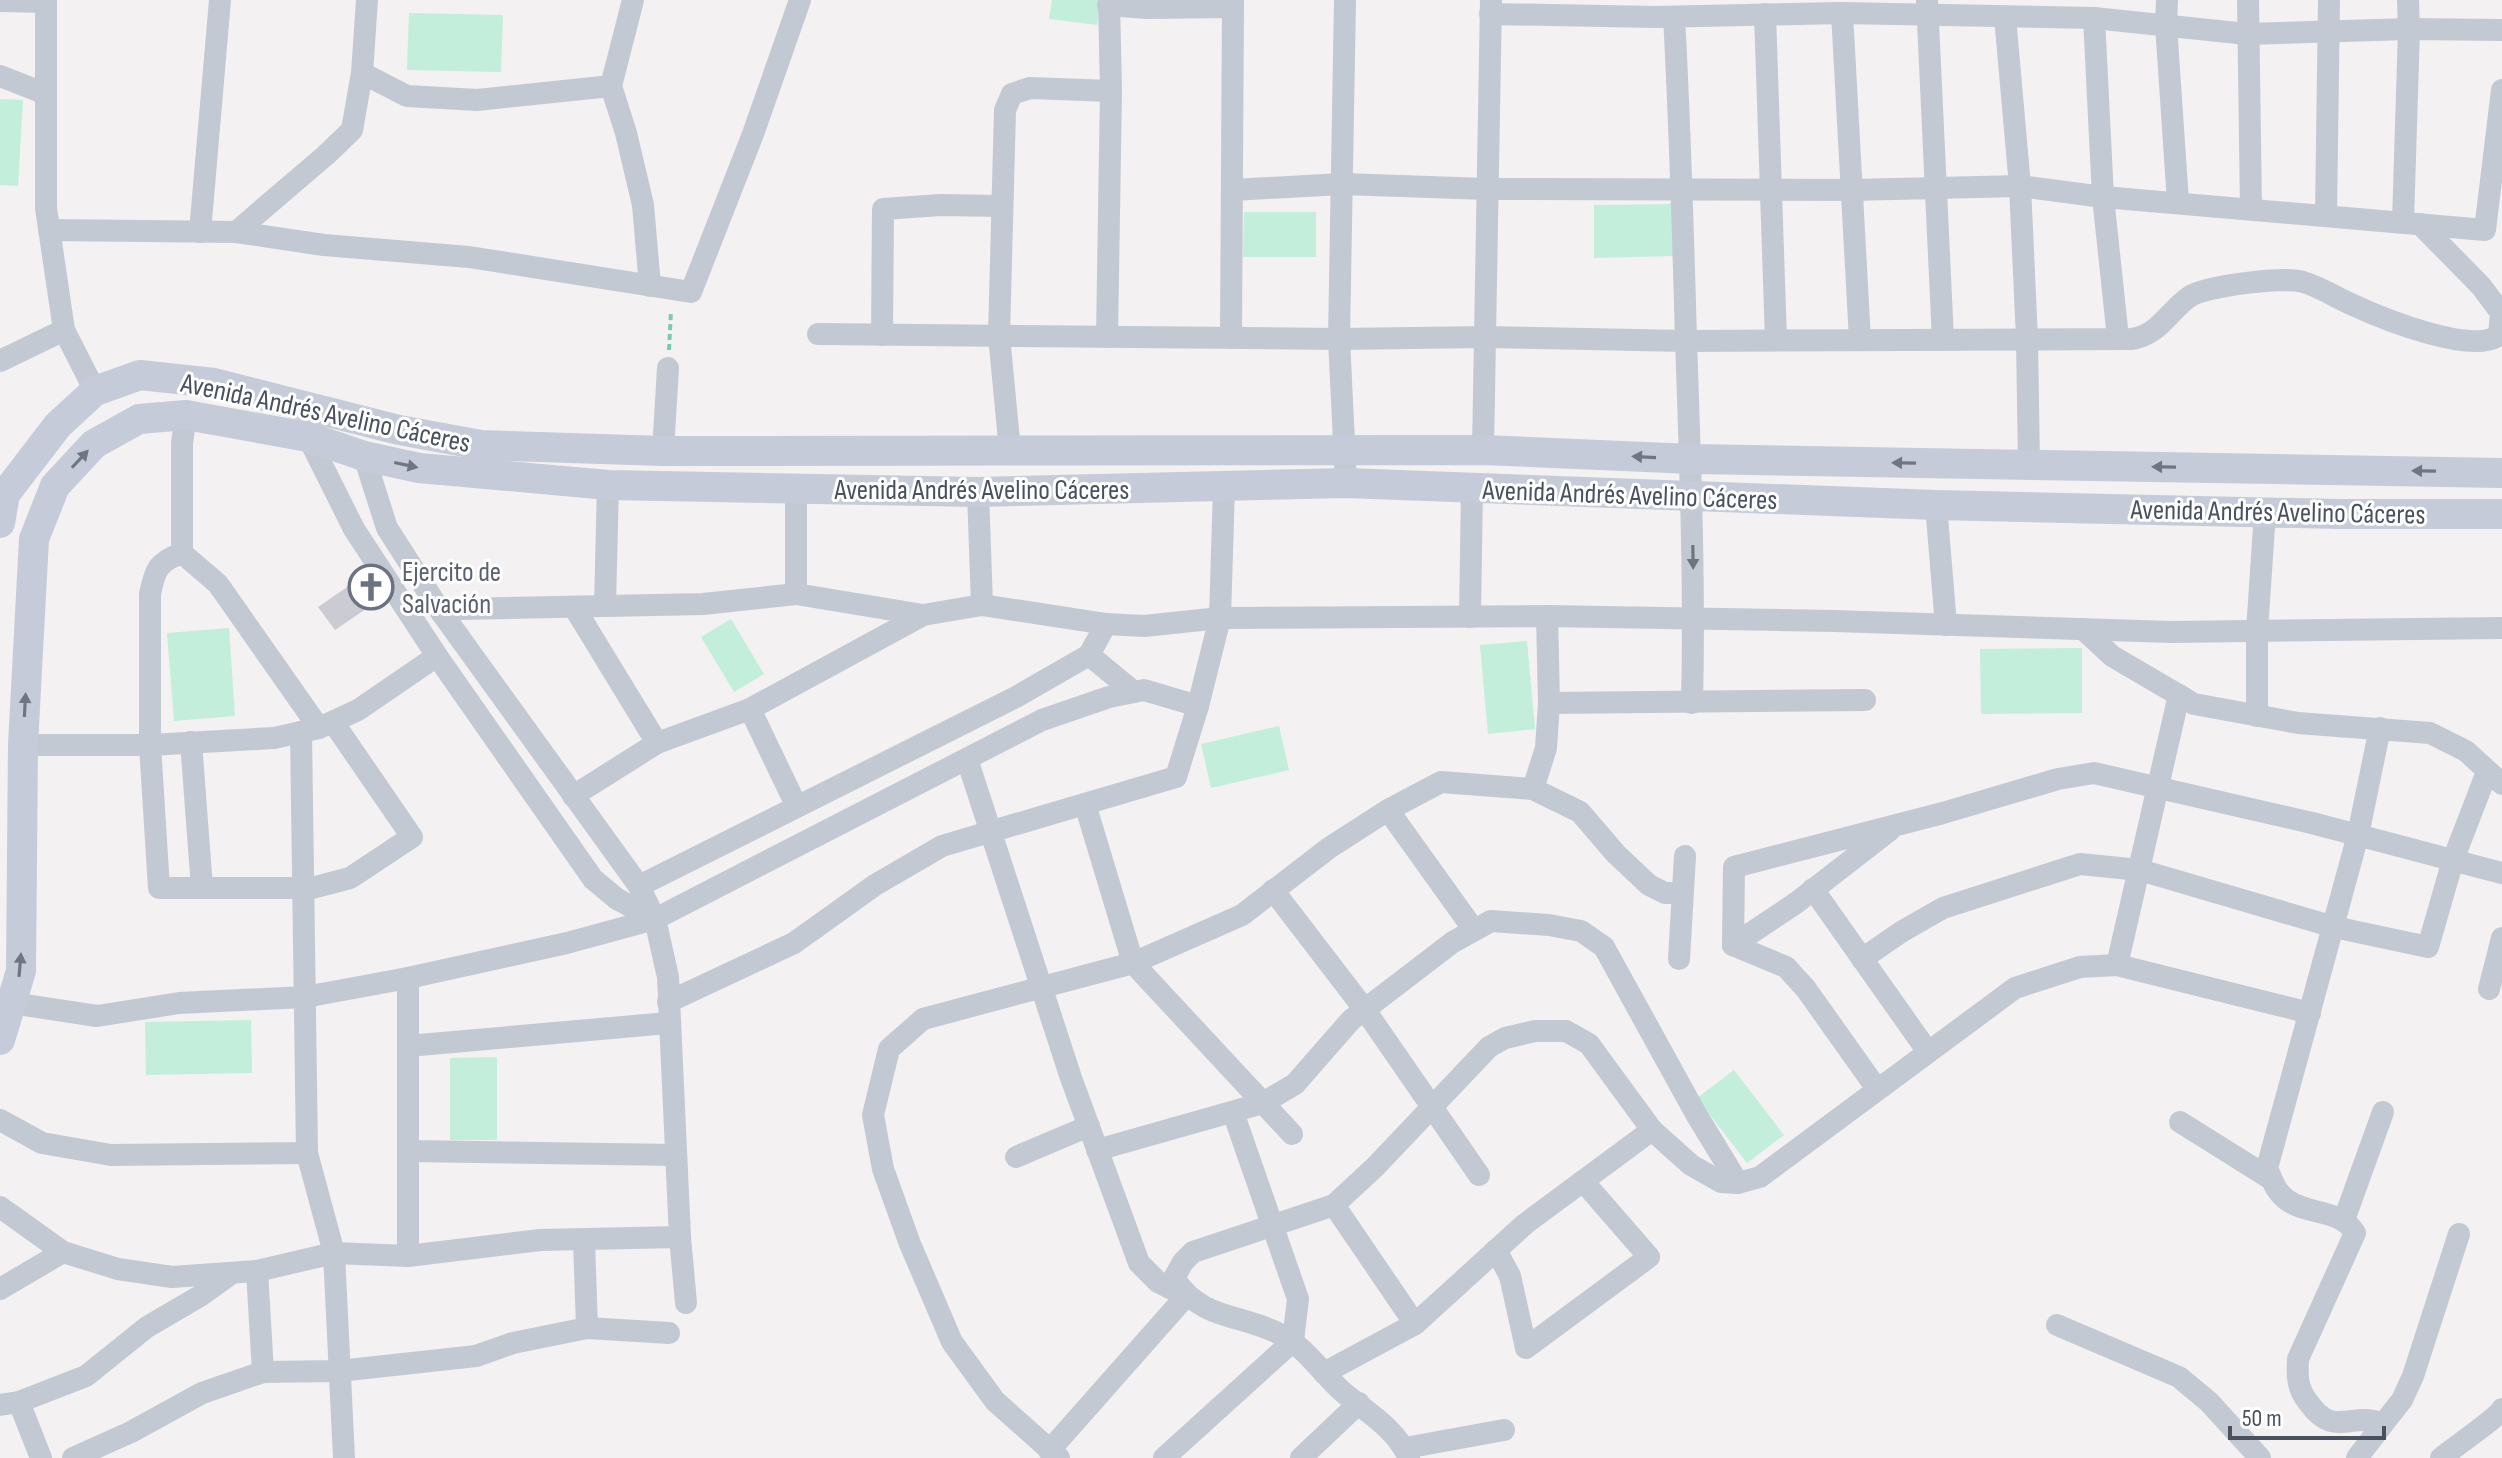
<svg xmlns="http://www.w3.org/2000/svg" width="2502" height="1458" font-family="'Sofia Sans Condensed',sans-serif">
<rect width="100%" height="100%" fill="#f3f1f1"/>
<g fill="#c3eedb">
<path d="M 1052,0 L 1100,0 L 1097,25 L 1049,19 Z"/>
<path d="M 409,13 L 503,15 L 501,72 L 407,70 Z"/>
<path d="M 0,99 L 23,100 L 18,186 L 0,185 Z"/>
<path d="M 1675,204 L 1675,256 L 1594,258 L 1594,205 Z"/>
<path d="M 1244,212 L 1316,212 L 1316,257 L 1243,257 Z"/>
<path d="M 731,619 L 764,674 L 734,692 L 701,637 Z"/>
<path d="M 229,628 L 235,716 L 174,721 L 167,633 Z"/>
<path d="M 1527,641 L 1535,729 L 1488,734 L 1480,645 Z"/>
<path d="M 2082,648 L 2082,713 L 1981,714 L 1980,649 Z"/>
<path d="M 1279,726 L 1289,770 L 1211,788 L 1201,744 Z"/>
<path d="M 251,1020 L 252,1073 L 146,1075 L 145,1022 Z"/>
<path d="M 497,1057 L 497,1140 L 450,1140 L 450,1058 Z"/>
<path d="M 1734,1070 L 1784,1135 L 1747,1163 L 1697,1098 Z"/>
</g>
<path fill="#cbccd3" d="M 372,570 L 388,594 L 335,630 L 318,607 Z"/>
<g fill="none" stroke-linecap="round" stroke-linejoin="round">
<path stroke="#7ccab1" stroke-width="4" stroke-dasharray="6 4" stroke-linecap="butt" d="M 669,350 L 671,311"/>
<g stroke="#c3c9d2" stroke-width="22">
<path d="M 46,0 L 46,208 L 64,330 L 95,391"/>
<path d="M 633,0 L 611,86 L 626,133 L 643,205 L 650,286"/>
<path d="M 1345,0 L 1339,339 L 1346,483"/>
<path d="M 2167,0 L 2166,25 L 2178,202"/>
<path d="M 2248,0 L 2251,209"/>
<path d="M 0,1 L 46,2"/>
<path d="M 1927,1 L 1943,340"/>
<path d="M 1108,5 L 1147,8 L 1233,7"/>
<path d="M 1842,13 L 1860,340"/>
<path d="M 1490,14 L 1656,17 L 1842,13 L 2094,18 L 2247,34 L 2409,29 L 2502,30"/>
<path d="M 1765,14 L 1776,340"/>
<path d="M 1674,17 C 1680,124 1683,231 1686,339 C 1690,460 1695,581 1692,703"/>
<path d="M 2005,17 L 2020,186 L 2027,339 L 2029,465"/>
<path d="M 2094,18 L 2103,197 L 2118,338"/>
<path d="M 362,73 L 407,96 L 477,100 L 611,86"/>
<path d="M 0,76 L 46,94"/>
<path d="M 1233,190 L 1342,184 L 1487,189 L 1852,190 L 2020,186 L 2103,197 L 2485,230 L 2502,90"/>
<path d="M 2326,215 L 2329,0"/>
<path d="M 2403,222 L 2409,29 L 2408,0"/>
<path d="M 49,230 L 236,232 L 324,245 L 469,257 L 691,292 L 753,134 L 800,0"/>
<path d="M 200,232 L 220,0"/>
<path d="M 236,232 L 326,155 L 352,130 L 362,73 L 367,0"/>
<path d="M 818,334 L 1339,339 L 1485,337 L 1686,341 L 2131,339 C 2158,336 2169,311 2189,297 C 2204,286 2285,276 2303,282 C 2321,287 2336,298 2353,305 C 2381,318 2474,356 2499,335 L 2501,313 L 2481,286 L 2420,224"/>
<path d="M 882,335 L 883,209 L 941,205 L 1001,206"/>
<path d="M 1107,337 L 1111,91 L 1109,0"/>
<path d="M 1231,338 L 1233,0"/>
<path d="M 0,361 L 64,330"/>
<path d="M 186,415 L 182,443 L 182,553 L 218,584 L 319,728"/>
<path d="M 308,437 L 354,529 L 437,656 L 593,879 L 617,899 L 655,919"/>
<path d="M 1483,450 L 1491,0"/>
<path d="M 663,451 L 668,368"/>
<path d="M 1010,451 L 999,336 L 1005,110 L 1012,94 L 1030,88 L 1111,91"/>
<path d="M 364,456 L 387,528 L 441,612 L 639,886 L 655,919 L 668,977 L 680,1237 L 686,1303"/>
<path d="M 978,492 L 982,605"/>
<path d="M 1936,505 L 1946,625"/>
<path d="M 182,553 C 158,562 155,569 150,594 L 150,745 L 159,888 L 312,888 L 350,878 L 412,837 L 333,722"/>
<path d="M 796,594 L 796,489"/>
<path d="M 605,606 L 608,485"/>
<path d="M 574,607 L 657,743"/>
<path d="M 441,612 L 458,609 L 703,604 L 796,594 L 923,615 L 982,605 L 1106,624 L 1144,626 L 1220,618 L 1547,616 L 1834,621 L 2172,632 L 2502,628"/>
<path d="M 1470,617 L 1472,488"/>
<path d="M 2083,629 L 2112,656 L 2194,704 L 2298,723 L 2430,733 L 2466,751 L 2502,784"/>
<path d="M 1089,655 L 1134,692"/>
<path d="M 1549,703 L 1865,700"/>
<path d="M 750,709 L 796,805"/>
<path d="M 2257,716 L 2257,631 L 2265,512"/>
<path d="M 2380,728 L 2358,835 L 2267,1168 C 2272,1180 2276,1192 2287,1200 C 2309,1216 2340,1208 2355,1233 L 2298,1359 C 2297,1376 2297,1388 2308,1402 C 2335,1440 2351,1410 2383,1424 L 2402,1400 L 2413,1376 L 2459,1234"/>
<path d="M 301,732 L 307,1153 L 334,1253 L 344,1458"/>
<path d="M 191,742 L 202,888"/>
<path d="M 23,745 L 150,745 L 274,738 L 319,728 L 358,710 L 437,656"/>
<path d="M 967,759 L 1071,1078 L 1139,1263 L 1158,1282 L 1186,1296 L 1049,1451"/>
<path d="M 1533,789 L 1580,812 L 1616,854 L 1649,885 L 1665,893 L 1681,893"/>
<path d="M 573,796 L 657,743 L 750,709 L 923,615"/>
<path d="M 1085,804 L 1133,963 L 1292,1134"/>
<path d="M 1388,810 L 1474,930"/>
<path d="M 639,886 L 1016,697 L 1089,655 L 1106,624"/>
<path d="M 1813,889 L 1928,1052"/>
<path d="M 1273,890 L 1365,1010 L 1479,1175"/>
<path d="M 1733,945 L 1734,867 L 1943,813 L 2058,779 L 2094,773 L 2312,823 L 2502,873"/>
<path d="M 1733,945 L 1786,967 L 1806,989 L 1877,1089"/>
<path d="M 1733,945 L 1796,903 L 1890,830"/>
<path d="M 1679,959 L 1685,856"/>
<path d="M 1862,959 L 1901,932 L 1943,908 L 2080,864 L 2140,870 L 2334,927 L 2428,947 L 2453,860 L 2487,772"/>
<path d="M 2117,965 L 2179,695"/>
<path d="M 2489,989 L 2502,938"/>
<path d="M 668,1002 L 794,943 L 875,885 L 942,846 L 1176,777 L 1198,706 L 1220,618 L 1224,487"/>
<path d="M 11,1003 L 97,1016 L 179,1003 L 305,997 L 408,978 L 567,943 L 655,919 L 1042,720 L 1109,697 L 1144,690 L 1198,706"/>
<path d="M 408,1046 L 668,1023"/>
<path d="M 0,1120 L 42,1143 L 111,1155 L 307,1153"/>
<path d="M 2180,1122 L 2271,1179"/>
<path d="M 1097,1150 L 1263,1103 L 1295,1084 L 1351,1020 L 1453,942 L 1491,921 L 1549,925 L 1581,931 L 1604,947 L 1696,1114 L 1738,1183"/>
<path d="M 408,1151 L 676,1155"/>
<path d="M 1016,1157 L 1089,1126"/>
<path d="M 1334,1205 L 1415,1324"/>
<path d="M 0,1207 L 63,1252 L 118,1269 L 172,1277 L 257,1271 L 334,1253 L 408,1256 L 540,1240 L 680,1237"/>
<path d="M 2344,1220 L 2383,1112"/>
<path d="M 584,1240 L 587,1328"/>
<path d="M 1496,1250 L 1510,1276 L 1526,1348 L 1649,1257 L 1583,1181"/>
<path d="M 408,1256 L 408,978"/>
<path d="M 257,1271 L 263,1372"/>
<path d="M 0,1289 L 63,1252"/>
<path d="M 2057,1325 L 2179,1377 L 2209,1402 L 2260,1458"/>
<path d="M 1324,1373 L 1415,1324 L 1525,1224 L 1652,1130"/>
<path d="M 19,1402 L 41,1458"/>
<path d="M 0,1405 L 19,1402 L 86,1376 L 147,1327 L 200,1296 L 232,1273"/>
<path d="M 1405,1448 L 1504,1430"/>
<path d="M 73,1458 L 131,1432 L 202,1393 L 263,1372 L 339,1371 L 476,1356 L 513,1343 L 587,1328 L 669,1333"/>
<path d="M 1059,1458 L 995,1401 L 952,1342 L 910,1244 L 883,1169 L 873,1115 L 889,1049 L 923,1019 L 1133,963 L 1242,915 L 1329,848 L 1388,810 L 1441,782 L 1533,789 L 1546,748 L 1549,703 L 1547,616"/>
<path d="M 1164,1458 L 1293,1341 L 1298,1299 L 1233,1112"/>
<path d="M 1301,1458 L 1359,1403"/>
<path d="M 1409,1458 C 1395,1428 1368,1413 1344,1393 C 1322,1374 1306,1347 1280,1334 C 1239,1313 1202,1321 1174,1278 L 1183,1262 L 1193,1252 L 1334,1205 L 1375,1167 L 1489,1047 L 1505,1038 L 1535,1031 L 1566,1031 L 1589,1044 L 1652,1130 L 1691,1165 L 1721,1182 L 1738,1183 L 1760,1177 L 2015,988 L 2080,967 L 2117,965 L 2310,1013"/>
<path d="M 2357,1458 L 2383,1424"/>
<path d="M 2441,1458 C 2453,1448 2497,1418 2502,1409"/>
</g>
<g stroke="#c5cbd8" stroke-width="30">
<path d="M 0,523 L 5,494 L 58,425 L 95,391 L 140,375 L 214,383 L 399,430 L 481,445 L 663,451 L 1483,450 L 1692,459 L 2502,473"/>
<path d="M 0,1040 L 21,971 L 23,745 L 34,539 L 55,486 L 94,444 L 139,419 L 186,415 L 308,437 L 364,456 L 419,468 L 608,485 L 978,492 L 1346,483 L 1936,505 L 2338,514 L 2502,514"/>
</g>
</g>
<defs><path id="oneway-solid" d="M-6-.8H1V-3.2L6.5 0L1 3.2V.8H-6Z" transform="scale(2)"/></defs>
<g fill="#6f7683">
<use href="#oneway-solid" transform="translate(1644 457) rotate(-177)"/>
<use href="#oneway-solid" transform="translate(80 459) rotate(-47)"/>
<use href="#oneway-solid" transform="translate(1904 463) rotate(-179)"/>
<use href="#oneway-solid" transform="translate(406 465) rotate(12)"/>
<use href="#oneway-solid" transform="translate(2164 467) rotate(-179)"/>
<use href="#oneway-solid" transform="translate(2424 471) rotate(-179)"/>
<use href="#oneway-solid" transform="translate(25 705) rotate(-87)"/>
<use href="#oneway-solid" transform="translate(20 965) rotate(-85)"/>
</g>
<use fill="#6e7581" href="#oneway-solid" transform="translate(1693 557) rotate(89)"/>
<defs>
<g id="church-ring" transform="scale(2.3)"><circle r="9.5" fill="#fff" stroke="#6b7280" stroke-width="1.5"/><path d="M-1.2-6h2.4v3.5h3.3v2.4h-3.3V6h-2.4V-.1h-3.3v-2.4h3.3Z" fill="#6b7280"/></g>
</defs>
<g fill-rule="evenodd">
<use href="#church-ring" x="371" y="587"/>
</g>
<g text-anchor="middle" stroke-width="6" stroke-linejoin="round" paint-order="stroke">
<g font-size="28" fill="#4a515e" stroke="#fff">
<text transform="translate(326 412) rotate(12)" y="10">Avenida Andrés Avelino Cáceres</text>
<text x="982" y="499">Avenida Andrés Avelino Cáceres</text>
<text transform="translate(1630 494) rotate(2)" y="10">Avenida Andrés Avelino Cáceres</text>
<text transform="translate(2278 511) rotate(1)" y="10">Avenida Andrés Avelino Cáceres</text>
</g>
<g font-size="28" fill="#5b616d" stroke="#fff" text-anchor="start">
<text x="402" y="581">Ejercito de<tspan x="402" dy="32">Salvación</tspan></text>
</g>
</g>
<path d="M2230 1426v12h154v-12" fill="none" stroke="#4a515e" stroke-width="4"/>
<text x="2242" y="1426" font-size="24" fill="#4a515e" stroke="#ffffff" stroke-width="6" paint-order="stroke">50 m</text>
</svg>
